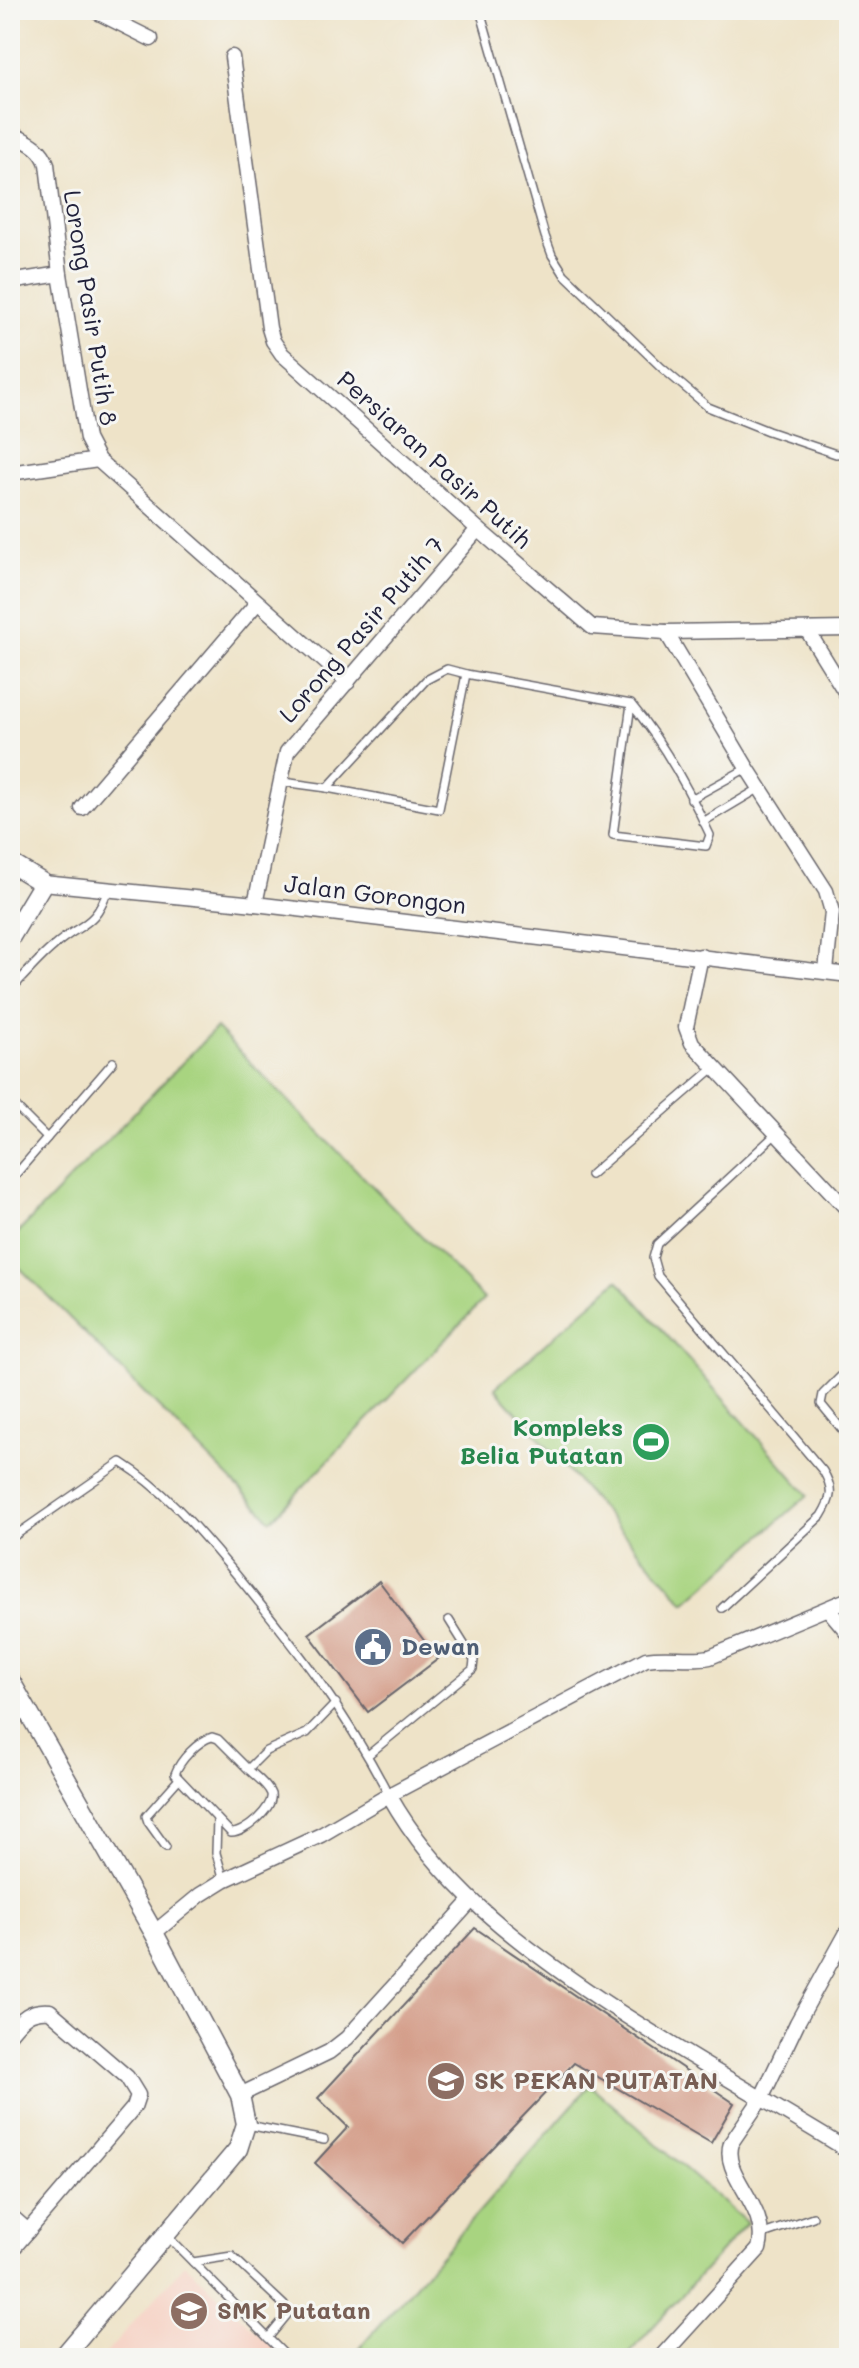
<svg xmlns="http://www.w3.org/2000/svg" width="859" height="2368" font-family="Mali,sans-serif">
<rect width="100%" height="100%" fill="#f6f6f2"/>
<filter id="ink" filterUnits="userSpaceOnUse"><feTurbulence type="fractalNoise" baseFrequency=".0125" numOctaves="2"/><feDisplacementMap in="SourceGraphic" scale="16" xChannelSelector="R" yChannelSelector="G"/><feConvolveMatrix kernelMatrix="1 2 1 2 8 2 1 2 1" color-interpolation-filters="sRGB"/></filter>
<filter id="wash" filterUnits="userSpaceOnUse"><feTurbulence type="fractalNoise" baseFrequency=".006" numOctaves="4" result="noise"/><feDisplacementMap in="SourceGraphic" scale="32" xChannelSelector="R" yChannelSelector="G"/><feGaussianBlur stdDeviation="1.8" result="paint"/><feColorMatrix in="noise" values="0 0 0 0 0 0 0 0 0 0 0 0 0 0 0 0 0 1.4 0 .05"/><feComposite in="paint" operator="in"/></filter>
<g filter="url(#wash)">
<rect width="100%" height="100%" fill="#eee3c8"/>
<path fill="#f6d2c4" d="M 185,2264 L 284,2358 L 102,2358 Z"/>
<g fill="#a8d480" stroke="#657b5e" stroke-width="2">
<path d="M 216,1028 L 484,1299 L 271,1520 L 10,1258 L 10,1241 Z"/>
<path d="M 618,1280 L 808,1495 L 685,1603 L 495,1388 Z"/>
<path d="M 590,2085 L 747,2223 L 625,2358 L 351,2358 Z"/>
</g>
<g id="blocks">
<g fill="#d49e8a">
<path d="M 379,1581 L 438,1659 L 368,1712 L 309,1634 Z"/>
<path d="M 475,1928 L 734,2103 L 711,2143 L 574,2063 L 402,2243 L 315,2163 L 348,2127 L 318,2098 Z"/>
</g>
</g>
</g>
<g filter="url(#ink)">
<use href="#blocks" fill-opacity="0" stroke="#69666c" stroke-width="2"/>
<g fill="none" stroke-linecap="round" stroke-linejoin="round">
<g stroke="#69666c" stroke-width="10">
<g id="service">
<path d="M 480,10 L 545,236 L 552,255 L 564,274 L 662,368 L 708,407 L 768,431 L 836,454 L 849,453"/>
<path d="M 283,782 L 327,788 L 439,809 L 466,674 L 631,704 L 613,835 L 706,846 L 710,835 C 689,790 663,742 631,704"/>
<path d="M 327,788 L 426,680 L 447,669 L 466,674"/>
<path d="M 691,799 L 747,768"/>
<path d="M 703,822 L 760,788"/>
<path d="M 10,991 C 24,976 38,959 54,946 C 81,922 95,928 108,889"/>
<path d="M 10,1101 L 47,1138"/>
<path d="M 590,1175 L 715,1067"/>
<path d="M 10,1181 L 113,1062"/>
<path d="M 849,1368 L 823,1394 L 821,1404 L 849,1438"/>
<path d="M 10,1539 L 121,1462 C 167,1491 200,1532 235,1573 C 296,1647 344,1709 389,1795"/>
<path d="M 722,1608 L 821,1516 C 832,1498 834,1489 823,1471 L 658,1276 L 653,1258 L 657,1244 L 777,1133"/>
<path d="M 368,1755 L 473,1669 L 474,1660 L 449,1620"/>
<path d="M 248,1769 L 218,1739 L 212,1737 C 198,1741 180,1760 175,1774 L 231,1833 C 244,1834 274,1808 271,1794 C 268,1785 255,1776 248,1769 L 266,1751 L 307,1733 L 336,1703"/>
<path d="M 217,1819 L 216,1853 L 224,1880"/>
<path d="M 166,1847 L 148,1822 L 146,1816 L 178,1780"/>
<path d="M 248,2125 L 324,2140"/>
<path d="M 763,2234 L 813,2217"/>
<path d="M 166,2235 L 288,2358"/>
<path d="M 193,2262 L 232,2256 L 284,2305 L 287,2315 L 268,2338"/>
</g>
</g>
<g stroke="#69666c" stroke-width="17">
<g id="minor">
<path d="M 93,10 L 151,39"/>
<path d="M 232,57 L 269,328 L 273,341 L 282,354 L 478,529 L 592,627 L 666,632 L 849,629"/>
<path d="M 10,133 C 27,142 41,146 47,164 L 60,274 L 87,439 L 98,460 L 348,682"/>
<path d="M 10,282 L 60,274"/>
<path d="M 10,473 L 98,460"/>
<path d="M 807,630 L 849,698"/>
<path d="M 666,632 L 747,768 L 826,891 L 832,912 L 826,971"/>
<path d="M 82,808 L 257,603"/>
<path d="M 43,883 L 255,904 L 849,975"/>
<path d="M 255,904 L 287,752 L 478,529"/>
<path d="M 701,956 L 686,1027 L 692,1043 L 849,1211"/>
<path d="M 828,1609 L 849,1634"/>
<path d="M 389,1795 L 646,1659 C 668,1655 688,1661 710,1657 L 849,1599"/>
<path d="M 154,1933 L 200,1895 L 224,1880 L 321,1835 L 389,1795 C 439,1884 517,1943 600,1999 C 681,2053 766,2100 849,2151"/>
<path d="M 10,2033 C 22,2018 30,2009 50,2011 L 127,2077 L 138,2095 L 134,2107 L 10,2252"/>
<path d="M 240,2095 L 329,2052 L 347,2038 L 471,1901"/>
<path d="M 10,2215 L 28,2231"/>
<path d="M 660,2358 L 759,2249 C 771,2206 720,2176 731,2143 L 761,2099 L 797,2023 L 849,1929"/>
</g>
</g>
<g stroke="#69666c" stroke-width="21">
<g id="tertiary">
<path d="M 10,863 L 43,883 L 10,938"/>
<path d="M 10,1680 L 154,1933 L 240,2095 L 246,2124 L 238,2149 L 62,2358"/>
</g>
</g>
<use href="#service" stroke="#fff" stroke-width="7"/>
<use href="#minor" stroke="#fff" stroke-width="14"/>
<use href="#tertiary" stroke="#fff" stroke-width="18"/>
</g>
</g>
<defs>
<g id="stadium-disc" transform="scale(2)"><circle r="9.5" fill="#2e9e5b" stroke="#f6f6f2"/><path d="M0-5a6.5 5 0 1 0 0 10a6.5 5 0 1 0 0-10ZM-3.5-1.8h7v3.6h-7Z" fill="#fff"/></g>
<g id="civic-disc" transform="scale(2)"><circle r="9.5" fill="#5c6f8a" stroke="#f6f6f2"/><path d="M-.6-6.5H3V-4.5H.6V-3L4-1V1h2V6H-6V1h2V-1L-.6-3ZM-1.2 2.5V6h2.4V2.5Z" fill="#fff"/></g>
<g id="school-disc" transform="scale(2)"><circle r="9.5" fill="#8d6e63" stroke="#f6f6f2"/><path d="M0-5L7-2L0 1L-7-2ZM-4 1L0 2.5L4 1V4Q0 6-4 4Z" fill="#fff"/></g>
</defs>
<g fill-rule="evenodd">
<use href="#stadium-disc" x="651" y="1442"/>
<use href="#civic-disc" x="373" y="1647"/>
<use href="#school-disc" x="446" y="2081"/>
<use href="#school-disc" x="189" y="2311"/>
</g>
<g text-anchor="middle" stroke-width="6" stroke-linejoin="round" paint-order="stroke">
<g font-size="24" fill="#22223b" stroke="#f6f6f2">
<text transform="translate(90 308) rotate(81)" y="8">Lorong Pasir Putih 8</text>
<text transform="translate(434 460) rotate(42)" y="8">Persiaran Pasir Putih</text>
<text transform="translate(362 630) rotate(-49)" y="8">Lorong Pasir Putih 7</text>
<text transform="translate(375 895) rotate(7)" y="8">Jalan Gorongon</text>
</g>
<g font-size="24" font-weight="bold" fill="#27864d" stroke="#f6f6f2" text-anchor="end">
<text x="623" y="1436">Kompleks<tspan x="623" dy="28">Belia Putatan</tspan></text>
</g>
<g font-size="24" font-weight="bold" fill="#4e5e75" stroke="#f6f6f2" text-anchor="start">
<text x="401" y="1655">Dewan</text>
</g>
<g font-size="24" font-weight="bold" fill="#785e54" stroke="#f6f6f2" text-anchor="start">
<text x="474" y="2089">SK PEKAN PUTATAN</text>
<text x="217" y="2319">SMK Putatan</text>
</g>
</g>
<rect width="859" height="2368" fill="none" stroke="#f6f6f2" stroke-width="40"/>
</svg>
